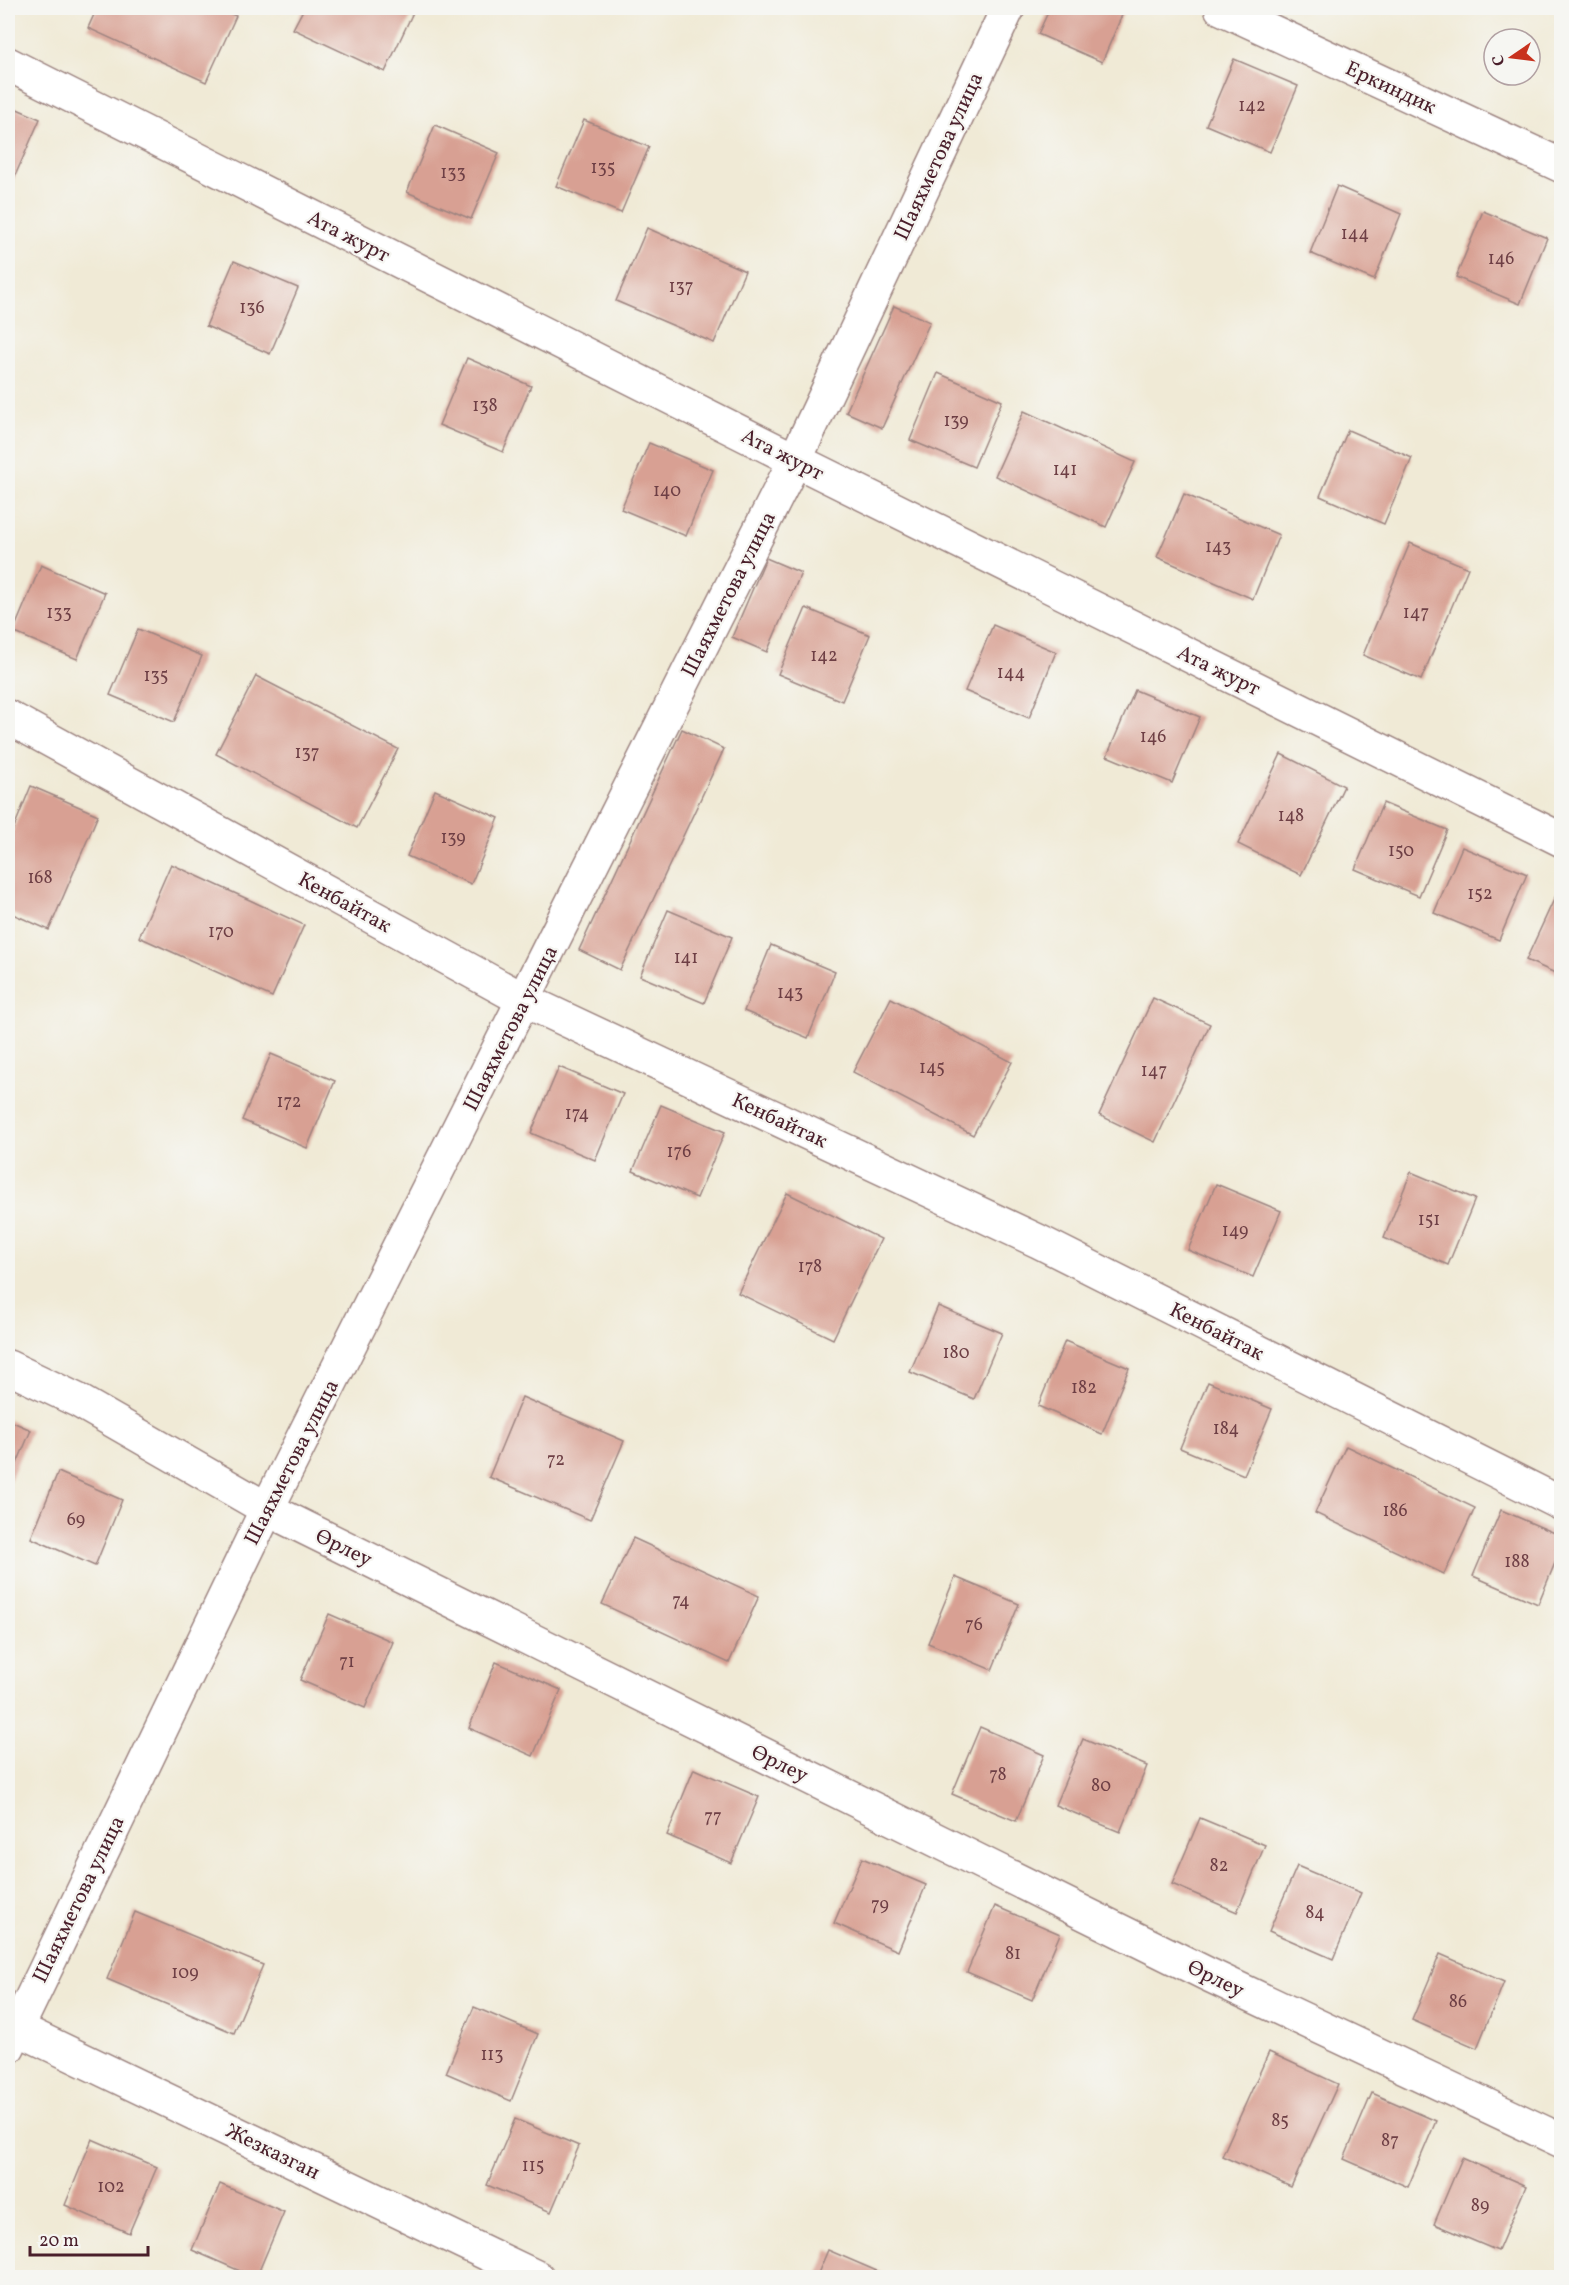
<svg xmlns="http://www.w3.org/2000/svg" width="1569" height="2285" font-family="Vollkorn,serif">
<rect width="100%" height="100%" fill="#f6f6f2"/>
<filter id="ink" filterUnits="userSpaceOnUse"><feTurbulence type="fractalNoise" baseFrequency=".0167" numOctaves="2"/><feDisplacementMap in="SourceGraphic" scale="12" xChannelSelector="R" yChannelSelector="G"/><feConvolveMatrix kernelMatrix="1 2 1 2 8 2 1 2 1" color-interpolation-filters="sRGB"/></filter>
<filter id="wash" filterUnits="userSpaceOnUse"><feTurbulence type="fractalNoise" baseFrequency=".008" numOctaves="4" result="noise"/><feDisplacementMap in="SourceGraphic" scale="24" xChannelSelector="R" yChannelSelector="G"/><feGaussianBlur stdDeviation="1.35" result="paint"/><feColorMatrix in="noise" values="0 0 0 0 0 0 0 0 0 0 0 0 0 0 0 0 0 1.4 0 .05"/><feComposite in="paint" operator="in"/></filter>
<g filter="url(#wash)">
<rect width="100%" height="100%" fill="#f0ead6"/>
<g id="blocks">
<g fill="#d8a093">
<path d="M 97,8 L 217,8 L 236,16 L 206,82 L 88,28 Z"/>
<path d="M 304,8 L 415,8 L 385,72 L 293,29 Z"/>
<path d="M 1050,8 L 1125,8 L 1102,62 L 1038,34 Z"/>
<path d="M 1234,59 L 1298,86 L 1270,152 L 1206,125 Z"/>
<path d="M 8,105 L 40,119 L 11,185 L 8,183 Z"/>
<path d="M 584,120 L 649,147 L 621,213 L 556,186 Z"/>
<path d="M 435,125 L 499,153 L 471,219 L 407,192 Z"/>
<path d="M 1337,186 L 1401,214 L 1374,280 L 1310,253 Z"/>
<path d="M 1483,211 L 1547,238 L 1520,304 L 1456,277 Z"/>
<path d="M 647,228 L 745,271 L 714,343 L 616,301 Z"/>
<path d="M 234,261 L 298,288 L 270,354 L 206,326 Z"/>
<path d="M 894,306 L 930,322 L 882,428 L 846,412 Z"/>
<path d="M 467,358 L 531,386 L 503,452 L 439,425 Z"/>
<path d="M 938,373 L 1002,401 L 974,467 L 910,440 Z"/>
<path d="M 1024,411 L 1135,462 L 1106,527 L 995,476 Z"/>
<path d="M 1348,430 L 1412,458 L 1384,524 L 1320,496 Z"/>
<path d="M 649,443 L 713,470 L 686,536 L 621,509 Z"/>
<path d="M 1184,494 L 1279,535 L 1253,599 L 1157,557 Z"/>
<path d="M 1410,543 L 1468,568 L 1421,680 L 1363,655 Z"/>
<path d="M 766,558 L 801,573 L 767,652 L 732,637 Z"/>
<path d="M 41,565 L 105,593 L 77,659 L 13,632 Z"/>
<path d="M 806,608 L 870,635 L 842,701 L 778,674 Z"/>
<path d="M 993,625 L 1056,652 L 1029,718 L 965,691 Z"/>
<path d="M 138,629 L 202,656 L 174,722 L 110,695 Z"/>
<path d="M 256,676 L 398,749 L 357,828 L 216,754 Z"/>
<path d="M 1135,690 L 1200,717 L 1172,783 L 1107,756 Z"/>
<path d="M 682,729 L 724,749 L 620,970 L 579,950 Z"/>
<path d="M 1281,754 L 1344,786 L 1301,875 L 1238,844 Z"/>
<path d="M 31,786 L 98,815 L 49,930 L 8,912 L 8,842 Z"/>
<path d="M 435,790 L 499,818 L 471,884 L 407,856 Z"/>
<path d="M 1383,803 L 1447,830 L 1419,896 L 1355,869 Z"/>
<path d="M 1462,847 L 1527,874 L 1499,940 L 1434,913 Z"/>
<path d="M 171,864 L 304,925 L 272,997 L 139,937 Z"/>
<path d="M 1557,893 L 1562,895 L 1562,976 L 1526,960 Z"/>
<path d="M 668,910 L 732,937 L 704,1003 L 640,976 Z"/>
<path d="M 771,945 L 835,972 L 808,1038 L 744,1011 Z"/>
<path d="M 891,998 L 1012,1062 L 973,1135 L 853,1072 Z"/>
<path d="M 1153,998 L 1210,1024 L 1155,1142 L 1099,1115 Z"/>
<path d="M 271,1054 L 335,1081 L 307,1148 L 242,1120 Z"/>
<path d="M 559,1067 L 623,1094 L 595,1160 L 531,1133 Z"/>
<path d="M 661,1105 L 725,1132 L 697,1198 L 633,1171 Z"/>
<path d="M 1411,1172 L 1475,1199 L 1448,1265 L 1384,1238 Z"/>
<path d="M 1216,1184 L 1281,1211 L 1253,1277 L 1188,1250 Z"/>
<path d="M 787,1193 L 881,1239 L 833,1339 L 738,1293 Z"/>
<path d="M 938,1306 L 1002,1333 L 974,1399 L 910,1372 Z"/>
<path d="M 1065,1341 L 1129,1368 L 1102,1434 L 1038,1406 Z"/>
<path d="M 1208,1382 L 1272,1409 L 1244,1475 L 1180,1448 Z"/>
<path d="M 522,1397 L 624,1441 L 590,1520 L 489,1477 Z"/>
<path d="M 8,1420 L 31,1430 L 8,1485 Z"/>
<path d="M 1346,1446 L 1475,1508 L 1444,1574 L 1315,1513 Z"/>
<path d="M 58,1472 L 122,1500 L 95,1566 L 31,1538 Z"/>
<path d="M 1501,1510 L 1562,1536 L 1562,1546 L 1538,1604 L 1473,1576 Z"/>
<path d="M 633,1538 L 759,1596 L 729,1663 L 602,1604 Z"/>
<path d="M 955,1577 L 1019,1604 L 992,1670 L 928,1643 Z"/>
<path d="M 329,1614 L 393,1642 L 365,1708 L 300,1680 Z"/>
<path d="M 496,1662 L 561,1690 L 533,1756 L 469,1728 Z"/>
<path d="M 980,1727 L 1044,1755 L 1016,1821 L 952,1794 Z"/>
<path d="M 1083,1739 L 1147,1766 L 1120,1832 L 1055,1805 Z"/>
<path d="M 694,1769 L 759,1797 L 731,1863 L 667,1835 Z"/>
<path d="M 1200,1818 L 1265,1845 L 1237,1912 L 1172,1884 Z"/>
<path d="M 862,1858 L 926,1885 L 898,1951 L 834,1923 Z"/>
<path d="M 1297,1866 L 1361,1893 L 1333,1959 L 1269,1931 Z"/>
<path d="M 995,1906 L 1060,1934 L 1032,2000 L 967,1972 Z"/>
<path d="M 135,1912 L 263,1965 L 234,2033 L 107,1979 Z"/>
<path d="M 1440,1954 L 1504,1982 L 1477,2048 L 1412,2020 Z"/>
<path d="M 474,2007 L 538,2034 L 511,2101 L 446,2073 Z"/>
<path d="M 1269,2052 L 1338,2084 L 1291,2187 L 1222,2156 Z"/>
<path d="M 1372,2093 L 1436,2121 L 1408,2187 L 1344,2159 Z"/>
<path d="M 515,2119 L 579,2146 L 551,2212 L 487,2185 Z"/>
<path d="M 92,2139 L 157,2167 L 129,2233 L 65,2205 Z"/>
<path d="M 1462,2158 L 1526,2186 L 1498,2251 L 1434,2224 Z"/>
<path d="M 220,2184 L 284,2212 L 256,2278 L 192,2250 Z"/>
<path d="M 828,2250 L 893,2278 L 816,2278 Z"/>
</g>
</g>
</g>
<g filter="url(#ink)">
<use href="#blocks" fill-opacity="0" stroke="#9d8480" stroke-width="1.5"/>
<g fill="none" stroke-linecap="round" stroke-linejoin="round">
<g stroke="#9d8480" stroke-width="36">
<g id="minor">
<path d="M 1221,8 L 1562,166"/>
<path d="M 8,64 L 795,460 L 1562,840"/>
<path d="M 8,717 L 524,1000 L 1038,1241 L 1562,1504"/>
<path d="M 8,1367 L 77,1400 L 267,1509 L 1207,1974 L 1562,2141"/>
<path d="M 8,2024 L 538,2278"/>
<path d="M 8,2047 L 267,1509 L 795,460 L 1008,8"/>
</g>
</g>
<use href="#minor" stroke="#fff" stroke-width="33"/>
</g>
</g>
<g text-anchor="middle" stroke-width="4.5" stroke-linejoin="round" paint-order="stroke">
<g font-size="18" fill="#6e3f45">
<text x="1252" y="111">142</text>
<text x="603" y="173">135</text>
<text x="453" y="178">133</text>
<text x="1355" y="239">144</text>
<text x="1501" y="264">146</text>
<text x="681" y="292">137</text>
<text x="252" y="313">136</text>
<text x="485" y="411">138</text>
<text x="956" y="426">139</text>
<text x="1065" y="475">141</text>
<text x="667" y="496">140</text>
<text x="1218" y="552">143</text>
<text x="59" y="618">133</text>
<text x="1416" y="618">147</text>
<text x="824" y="661">142</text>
<text x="1011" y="678">144</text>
<text x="156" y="681">135</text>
<text x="1153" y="742">146</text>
<text x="307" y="758">137</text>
<text x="1291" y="821">148</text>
<text x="453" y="843">139</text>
<text x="1401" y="856">150</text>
<text x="40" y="883">168</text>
<text x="1480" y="899">152</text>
<text x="221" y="937">170</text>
<text x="686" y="963">141</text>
<text x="790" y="998">143</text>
<text x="932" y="1073">145</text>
<text x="1154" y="1076">147</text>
<text x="289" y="1107">172</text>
<text x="577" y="1119">174</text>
<text x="679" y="1157">176</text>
<text x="1429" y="1225">151</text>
<text x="1235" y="1236">149</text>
<text x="810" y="1272">178</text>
<text x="956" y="1358">180</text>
<text x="1084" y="1393">182</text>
<text x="1226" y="1434">184</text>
<text x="556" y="1465">72</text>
<text x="1395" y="1516">186</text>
<text x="76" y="1525">69</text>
<text x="1517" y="1567">188</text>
<text x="681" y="1606">74</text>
<text x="974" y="1630">76</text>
<text x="347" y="1667">71</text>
<text x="998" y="1780">78</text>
<text x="1101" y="1791">80</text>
<text x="713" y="1822">77</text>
<text x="1219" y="1871">82</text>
<text x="880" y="1910">79</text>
<text x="1315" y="1918">84</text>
<text x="1013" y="1959">81</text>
<text x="185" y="1978">109</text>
<text x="1458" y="2007">86</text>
<text x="492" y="2060">113</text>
<text x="1280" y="2126">85</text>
<text x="1390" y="2146">87</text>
<text x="533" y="2171">115</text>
<text x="111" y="2192">102</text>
<text x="1480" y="2211">89</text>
</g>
<g font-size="21" fill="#4a1f2b" stroke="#f6f6f2">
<text transform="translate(1391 87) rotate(25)" y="7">Еркиндик</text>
<text transform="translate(938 156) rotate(-65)" y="7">Шаяхметова улица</text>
<text transform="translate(349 236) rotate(27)" y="7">Ата журт</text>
<text transform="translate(783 454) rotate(27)" y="7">Ата журт</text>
<text transform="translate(728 594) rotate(-63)" y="7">Шаяхметова улица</text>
<text transform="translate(1219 670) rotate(26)" y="7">Ата журт</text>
<text transform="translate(345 902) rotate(29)" y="7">Кенбайтак</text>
<text transform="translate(510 1028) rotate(-63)" y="7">Шаяхметова улица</text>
<text transform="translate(780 1120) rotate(25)" y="7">Кенбайтак</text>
<text transform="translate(1217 1331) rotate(27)" y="7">Кенбайтак</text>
<text transform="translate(291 1462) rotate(-63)" y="7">Шаяхметова улица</text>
<text transform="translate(344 1547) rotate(26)" y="7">Өрлеу</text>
<text transform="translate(780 1763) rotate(26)" y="7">Өрлеу</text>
<text transform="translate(78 1899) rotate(-64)" y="7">Шаяхметова улица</text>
<text transform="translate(1216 1978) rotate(26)" y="7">Өрлеу</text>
<text transform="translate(273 2151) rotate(26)" y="7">Жезказган</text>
</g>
</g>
<rect width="1569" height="2285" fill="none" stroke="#f6f6f2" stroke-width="30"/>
<g transform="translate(1512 57) rotate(256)"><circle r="28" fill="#f6f6f2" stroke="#b1a0a2" stroke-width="1.5"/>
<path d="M0-4.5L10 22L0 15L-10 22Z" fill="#c8321e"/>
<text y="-9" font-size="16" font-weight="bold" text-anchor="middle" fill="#4a1f2b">С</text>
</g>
<path d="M30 2246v9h118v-9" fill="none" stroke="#4a1f2b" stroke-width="3"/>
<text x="39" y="2246" font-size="18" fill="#4a1f2b" stroke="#f6f6f2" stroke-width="4.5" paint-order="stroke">20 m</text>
</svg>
